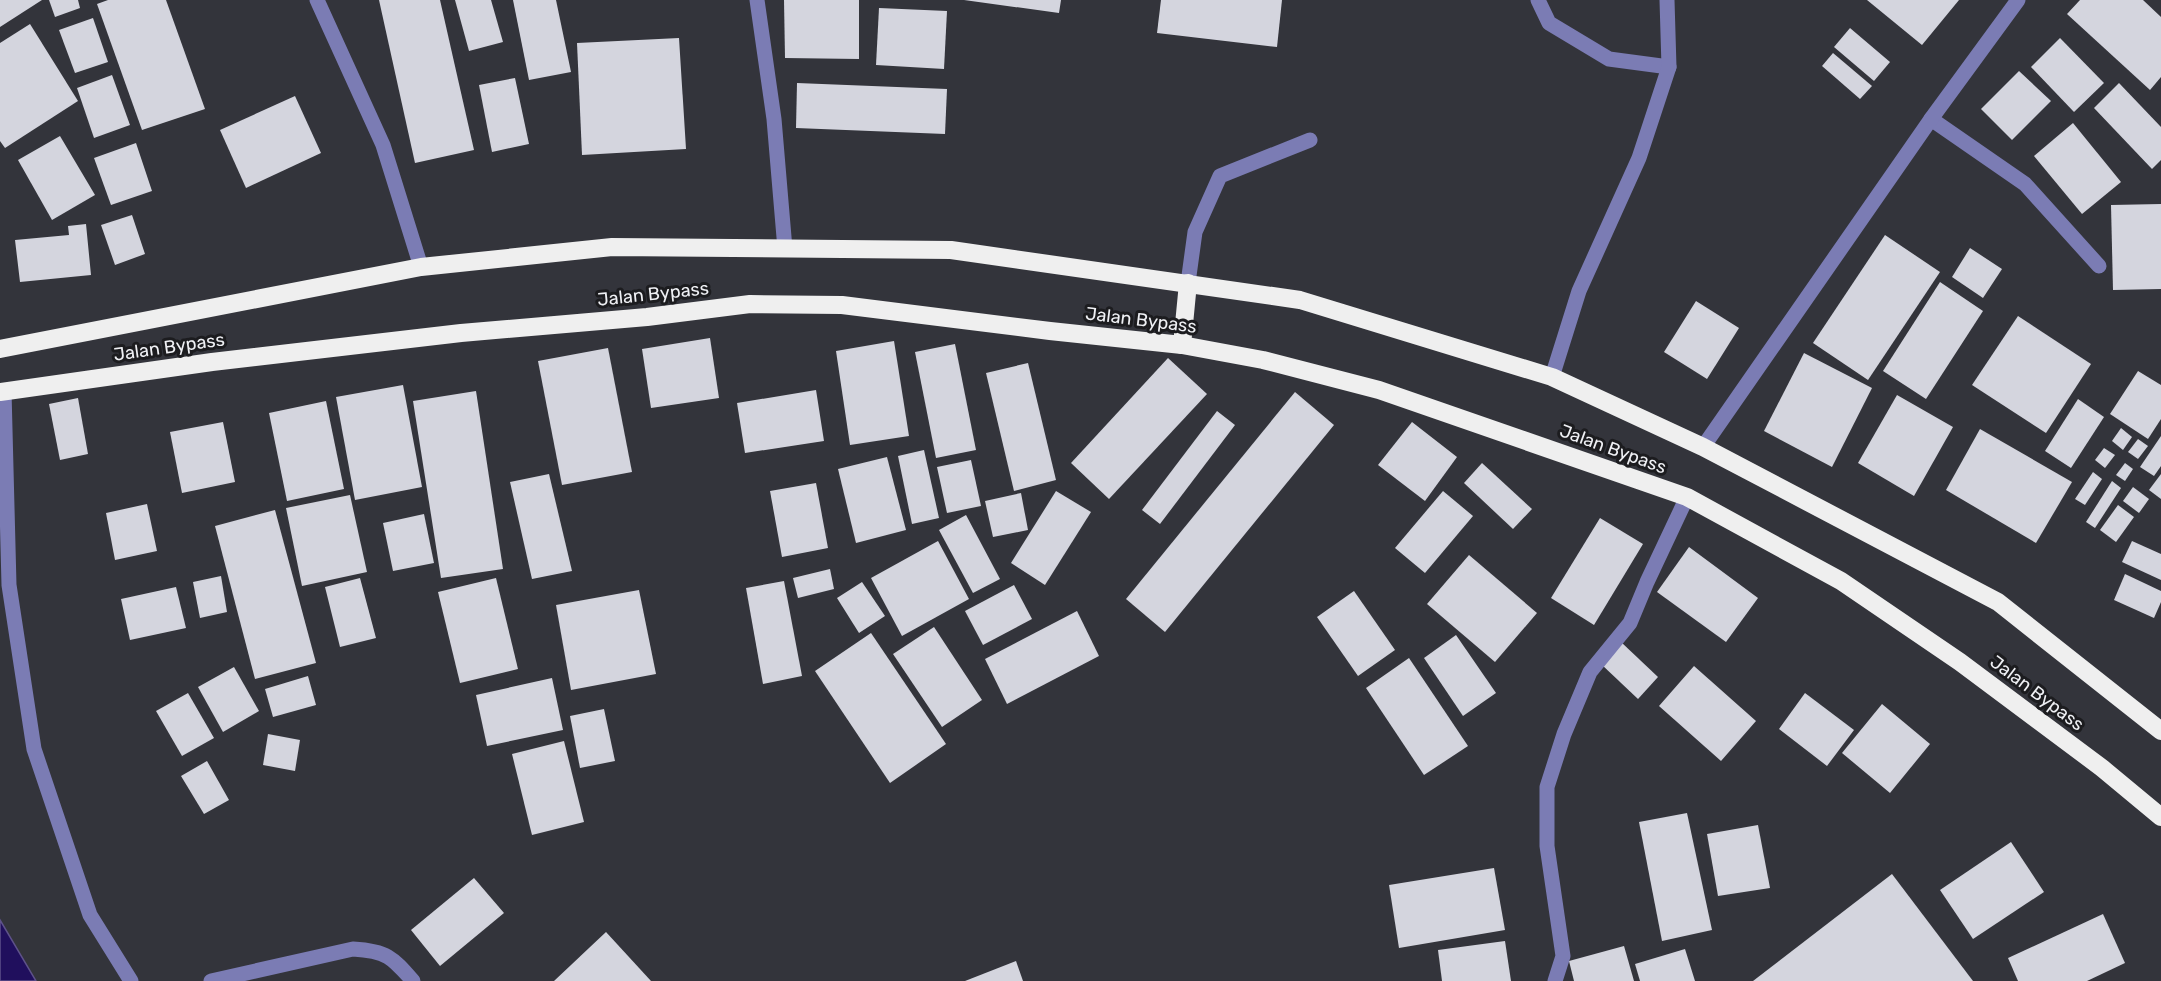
<svg xmlns="http://www.w3.org/2000/svg" width="2161" height="981" font-family="Rubik,sans-serif">
<rect width="100%" height="100%" fill="#33343b"/>
<path fill="#200f5d" stroke="#5e528a" stroke-width="1.5" d="M 0,920 L 36,981 L 0,981 Z"/>
<g fill="#d4d5de">
<path d="M 0,0 L 42,0 L 0,27 Z"/>
<path d="M 49,0 L 78,0 L 80,8 L 55,17 Z"/>
<path d="M 108,0 L 166,0 L 205,109 L 142,130 L 97,4 Z"/>
<path d="M 379,0 L 440,0 L 474,150 L 415,163 Z"/>
<path d="M 455,0 L 491,0 L 503,42 L 469,51 Z"/>
<path d="M 513,0 L 556,0 L 571,72 L 529,80 Z"/>
<path d="M 784,0 L 859,0 L 859,59 L 785,58 Z"/>
<path d="M 964,0 L 1061,0 L 1059,13 Z"/>
<path d="M 1161,0 L 1282,0 L 1277,47 L 1157,33 Z"/>
<path d="M 1867,0 L 1959,0 L 1922,45 Z"/>
<path d="M 2080,0 L 2143,0 L 2161,17 L 2161,77 L 2150,90 L 2067,14 Z"/>
<path d="M 879,8 L 947,11 L 944,69 L 876,65 Z"/>
<path d="M 93,18 L 108,62 L 75,73 L 59,30 Z"/>
<path d="M 30,24 L 78,101 L 5,148 L 0,141 L 0,43 Z"/>
<path d="M 1850,28 L 1890,62 L 1874,81 L 1834,47 Z"/>
<path d="M 679,38 L 686,149 L 582,155 L 577,43 Z"/>
<path d="M 2060,38 L 2104,83 L 2074,112 L 2031,67 Z"/>
<path d="M 1833,53 L 1872,86 L 1860,99 L 1822,66 Z"/>
<path d="M 2019,71 L 2051,101 L 2012,140 L 1981,109 Z"/>
<path d="M 112,75 L 130,125 L 94,138 L 77,88 Z"/>
<path d="M 515,78 L 529,144 L 492,152 L 479,85 Z"/>
<path d="M 797,83 L 947,89 L 945,134 L 796,128 Z"/>
<path d="M 2119,83 L 2161,127 L 2161,160 L 2152,169 L 2094,108 Z"/>
<path d="M 295,96 L 321,153 L 246,188 L 220,130 Z"/>
<path d="M 2073,123 L 2121,182 L 2082,214 L 2034,156 Z"/>
<path d="M 60,136 L 95,195 L 52,220 L 18,160 Z"/>
<path d="M 136,143 L 152,191 L 111,205 L 94,158 Z"/>
<path d="M 2161,204 L 2161,289 L 2113,290 L 2111,205 Z"/>
<path d="M 132,215 L 145,254 L 115,265 L 101,225 Z"/>
<path d="M 86,224 L 91,275 L 20,282 L 15,240 L 69,235 L 68,226 Z"/>
<path d="M 1885,235 L 1940,272 L 1868,380 L 1813,343 Z"/>
<path d="M 1970,248 L 2002,269 L 1983,298 L 1952,277 Z"/>
<path d="M 1940,282 L 1983,311 L 1926,399 L 1883,371 Z"/>
<path d="M 1696,301 L 1739,328 L 1707,379 L 1664,352 Z"/>
<path d="M 2018,316 L 2091,364 L 2046,433 L 1972,385 Z"/>
<path d="M 710,338 L 719,398 L 651,408 L 642,349 Z"/>
<path d="M 894,341 L 909,436 L 850,445 L 836,351 Z"/>
<path d="M 955,344 L 976,450 L 936,458 L 915,352 Z"/>
<path d="M 608,348 L 632,472 L 562,485 L 538,361 Z"/>
<path d="M 1804,353 L 1872,388 L 1832,467 L 1764,431 Z"/>
<path d="M 1168,358 L 1207,394 L 1109,499 L 1071,463 Z"/>
<path d="M 1028,363 L 1056,480 L 1014,491 L 986,373 Z"/>
<path d="M 2138,371 L 2161,385 L 2161,419 L 2148,439 L 2110,414 Z"/>
<path d="M 403,385 L 422,487 L 355,500 L 336,397 Z"/>
<path d="M 816,390 L 824,441 L 745,453 L 737,403 Z"/>
<path d="M 476,391 L 503,569 L 441,578 L 413,401 Z"/>
<path d="M 1295,392 L 1334,425 L 1165,632 L 1126,599 Z"/>
<path d="M 1897,395 L 1953,427 L 1914,496 L 1858,463 Z"/>
<path d="M 78,398 L 88,454 L 60,460 L 49,404 Z"/>
<path d="M 2078,399 L 2104,417 L 2071,468 L 2045,451 Z"/>
<path d="M 326,401 L 344,489 L 287,501 L 269,413 Z"/>
<path d="M 1217,411 L 1235,425 L 1160,524 L 1142,510 Z"/>
<path d="M 223,422 L 235,482 L 182,493 L 170,432 Z"/>
<path d="M 1412,422 L 1457,457 L 1425,501 L 1378,465 Z"/>
<path d="M 2121,428 L 2132,437 L 2123,450 L 2112,441 Z"/>
<path d="M 1980,429 L 2072,482 L 2036,543 L 1946,490 Z"/>
<path d="M 2161,436 L 2161,466 L 2154,476 L 2140,467 Z"/>
<path d="M 2138,439 L 2148,446 L 2138,459 L 2128,452 Z"/>
<path d="M 2104,448 L 2115,455 L 2105,468 L 2095,460 Z"/>
<path d="M 924,450 L 939,518 L 912,524 L 898,456 Z"/>
<path d="M 887,457 L 906,530 L 856,543 L 838,469 Z"/>
<path d="M 971,460 L 981,506 L 947,513 L 937,467 Z"/>
<path d="M 1482,463 L 1532,509 L 1513,529 L 1464,483 Z"/>
<path d="M 2125,463 L 2133,469 L 2125,481 L 2116,475 Z"/>
<path d="M 2093,472 L 2102,479 L 2085,505 L 2075,499 Z"/>
<path d="M 549,474 L 572,571 L 532,579 L 510,482 Z"/>
<path d="M 2161,474 L 2161,499 L 2149,490 Z"/>
<path d="M 2112,481 L 2121,488 L 2095,528 L 2086,522 Z"/>
<path d="M 816,483 L 828,548 L 782,557 L 770,491 Z"/>
<path d="M 2133,487 L 2149,499 L 2139,513 L 2123,501 Z"/>
<path d="M 1056,491 L 1091,512 L 1045,585 L 1011,563 Z"/>
<path d="M 1443,491 L 1473,516 L 1425,573 L 1395,548 Z"/>
<path d="M 1021,493 L 1028,530 L 993,537 L 985,501 Z"/>
<path d="M 350,495 L 367,572 L 302,586 L 286,508 Z"/>
<path d="M 147,504 L 157,551 L 115,560 L 106,513 Z"/>
<path d="M 2118,505 L 2134,517 L 2116,542 L 2100,530 Z"/>
<path d="M 275,510 L 316,663 L 255,679 L 215,526 Z"/>
<path d="M 424,514 L 434,563 L 393,571 L 383,523 Z"/>
<path d="M 966,515 L 1000,579 L 973,593 L 939,530 Z"/>
<path d="M 1600,518 L 1643,544 L 1594,625 L 1551,598 Z"/>
<path d="M 938,541 L 969,599 L 902,636 L 871,578 Z"/>
<path d="M 2132,541 L 2161,554 L 2161,580 L 2122,562 Z"/>
<path d="M 1689,547 L 1758,598 L 1726,642 L 1657,592 Z"/>
<path d="M 1469,555 L 1537,613 L 1495,662 L 1427,604 Z"/>
<path d="M 830,569 L 834,589 L 798,598 L 793,578 Z"/>
<path d="M 2125,574 L 2161,591 L 2161,602 L 2154,618 L 2114,600 Z"/>
<path d="M 221,576 L 227,612 L 200,618 L 193,582 Z"/>
<path d="M 360,578 L 376,638 L 340,647 L 325,587 Z"/>
<path d="M 496,578 L 518,669 L 460,683 L 438,592 Z"/>
<path d="M 784,581 L 802,676 L 763,684 L 746,588 Z"/>
<path d="M 862,582 L 885,616 L 859,633 L 837,598 Z"/>
<path d="M 1014,585 L 1032,619 L 983,645 L 965,611 Z"/>
<path d="M 176,587 L 186,628 L 130,640 L 121,599 Z"/>
<path d="M 639,590 L 656,674 L 571,690 L 556,605 Z"/>
<path d="M 1354,591 L 1395,650 L 1358,676 L 1317,617 Z"/>
<path d="M 1077,611 L 1099,656 L 1007,704 L 985,659 Z"/>
<path d="M 934,627 L 982,700 L 942,727 L 893,654 Z"/>
<path d="M 871,633 L 946,744 L 890,783 L 815,671 Z"/>
<path d="M 1456,635 L 1496,693 L 1463,716 L 1424,658 Z"/>
<path d="M 1621,642 L 1658,677 L 1638,699 L 1601,664 Z"/>
<path d="M 1409,658 L 1468,746 L 1424,775 L 1366,688 Z"/>
<path d="M 1694,666 L 1756,721 L 1721,761 L 1659,706 Z"/>
<path d="M 234,667 L 259,711 L 223,732 L 198,687 Z"/>
<path d="M 308,676 L 316,705 L 273,717 L 265,689 Z"/>
<path d="M 552,678 L 563,730 L 487,746 L 476,695 Z"/>
<path d="M 188,693 L 214,738 L 182,756 L 156,711 Z"/>
<path d="M 1805,693 L 1854,730 L 1827,766 L 1779,729 Z"/>
<path d="M 1882,704 L 1930,744 L 1890,793 L 1842,753 Z"/>
<path d="M 604,709 L 615,761 L 580,768 L 570,716 Z"/>
<path d="M 268,734 L 300,740 L 295,771 L 263,765 Z"/>
<path d="M 564,741 L 584,822 L 532,835 L 512,754 Z"/>
<path d="M 207,761 L 229,800 L 204,814 L 181,776 Z"/>
<path d="M 1687,813 L 1712,930 L 1662,941 L 1639,822 Z"/>
<path d="M 1758,825 L 1770,888 L 1718,896 L 1707,834 Z"/>
<path d="M 2011,842 L 2044,892 L 1973,939 L 1940,890 Z"/>
<path d="M 1494,868 L 1505,930 L 1399,948 L 1389,885 Z"/>
<path d="M 1892,874 L 1973,981 L 1753,981 Z"/>
<path d="M 474,878 L 504,913 L 440,966 L 411,930 Z"/>
<path d="M 2103,914 L 2125,963 L 2087,981 L 2018,981 L 2008,958 Z"/>
<path d="M 606,932 L 651,981 L 554,981 Z"/>
<path d="M 1505,941 L 1511,981 L 1442,981 L 1438,950 Z"/>
<path d="M 1624,946 L 1634,981 L 1574,981 L 1569,961 Z"/>
<path d="M 1685,949 L 1695,981 L 1640,981 L 1635,964 Z"/>
<path d="M 1016,961 L 1023,981 L 965,981 Z"/>
</g>
<g fill="none" stroke-linecap="round" stroke-linejoin="round">
<g stroke="#7b7cb4" stroke-width="15">
<path d="M 317,0 L 383,145 L 421,267"/>
<path d="M 757,0 L 774,119 L 785,249"/>
<path d="M 1538,0 L 1549,23 L 1609,59 L 1669,67"/>
<path d="M 1931,119 L 2025,184 L 2099,266"/>
<path d="M 1188,283 L 1195,232 L 1220,176 L 1310,140"/>
<path d="M 1552,377 L 1579,291 L 1639,158 L 1669,67 L 1667,0"/>
<path d="M 4,391 L 9,585 L 34,749 L 90,915 L 131,981"/>
<path d="M 1703,447 L 1931,119 L 2018,0"/>
<path d="M 211,981 L 353,949 C 387,951 392,957 413,981"/>
<path d="M 1555,981 L 1563,956 L 1547,846 L 1547,787 L 1564,734 L 1590,672 L 1630,623 L 1647,582 L 1687,497"/>
</g>
<g stroke="#efefef" stroke-width="18">
<path d="M 1182,345 L 1188,283"/>
<path d="M 0,349 L 421,267 L 612,247 L 951,250 L 1300,300 L 1552,377 L 1703,447 L 1998,602 L 2161,731"/>
<path d="M 0,392 L 212,362 L 461,333 L 647,317 L 750,304 L 842,305 L 1050,331 L 1182,345 L 1263,360 L 1379,390 L 1687,497 L 1841,581 L 1960,662 L 2102,768 L 2161,817"/>
</g>
</g>
<g text-anchor="middle" stroke-width="6" stroke-linejoin="round" paint-order="stroke">
<g font-size="18" fill="#eff0f4" stroke="#1c1c1f">
<text transform="translate(653 294) rotate(-6)" y="6">Jalan Bypass</text>
<text transform="translate(1141 320) rotate(7)" y="6">Jalan Bypass</text>
<text transform="translate(169 347) rotate(-8)" y="6">Jalan Bypass</text>
<text transform="translate(1613 449) rotate(20)" y="6">Jalan Bypass</text>
<text transform="translate(2037 693) rotate(37)" y="6">Jalan Bypass</text>
</g>
</g>
</svg>
